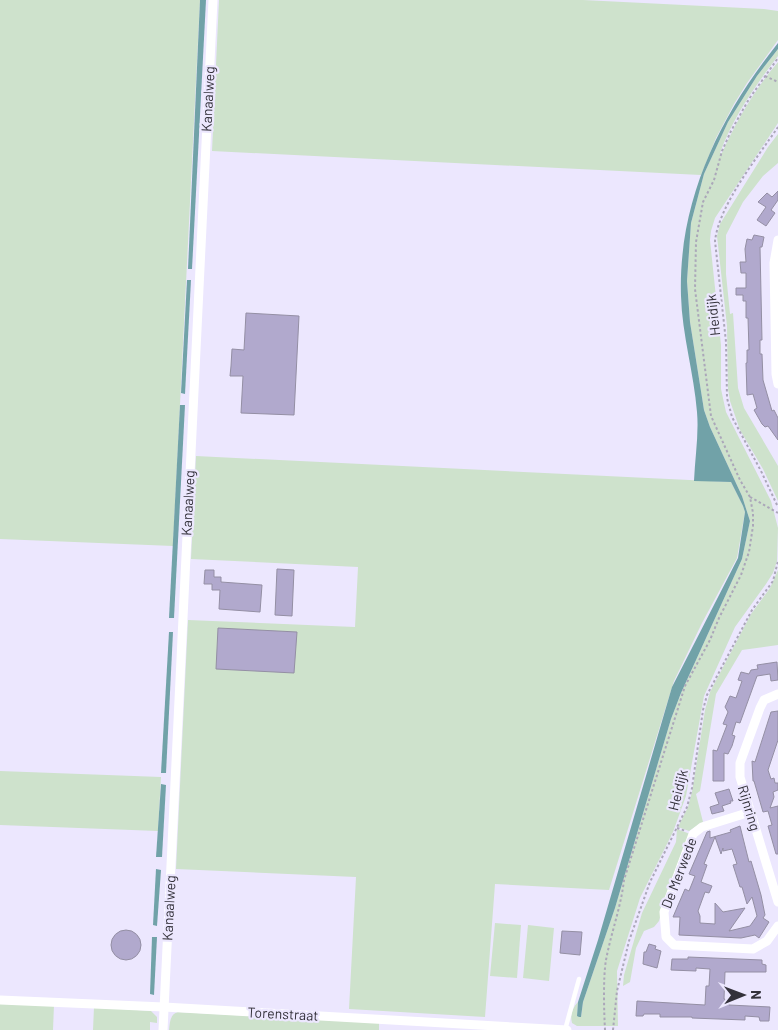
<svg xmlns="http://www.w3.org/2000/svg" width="778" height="1030" font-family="Barlow,sans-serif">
<rect width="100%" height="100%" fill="#ece7fe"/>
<g fill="#cee2cc">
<path d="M 0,0 L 200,0 L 173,546 L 0,539 Z"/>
<path d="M 219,0 L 583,0 L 764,9 L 778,11 L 778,40 L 747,83 L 734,104 L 716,138 L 701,175 L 212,151 Z"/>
<path d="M 778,49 L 778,56 C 755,86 733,117 720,153 L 722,153 C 737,120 755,89 778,62 L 778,123 L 715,218 L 711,231 L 710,240 L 721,345 L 721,389 L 726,412 L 771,501 L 778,528 L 777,561 L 773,573 L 766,584 L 735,627 L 704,696 L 686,796 L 673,832 L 640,898 L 617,971 L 618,1026 L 577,1026 L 572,1023 C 570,1015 572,1008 578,1002 L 577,1016 L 581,1017 L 583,1002 L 615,908 L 671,719 L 681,693 L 742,559 L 750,521 L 742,496 L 710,427 L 704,410 L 690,322 L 687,281 L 691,223 L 704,174 L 728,122 L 757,76 Z"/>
<path d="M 778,134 L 778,163 L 763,176 L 743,202 L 726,235 L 726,274 L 730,314 L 733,313 L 738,388 L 744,408 L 778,466 L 778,501 L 763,469 L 740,430 L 730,401 L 728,389 L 727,326 L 717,236 L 720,224 L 768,147 Z"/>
<path d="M 196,456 L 731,482 L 743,506 L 745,512 L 737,558 L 702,623 L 674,681 L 609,890 L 495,884 L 485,1017 L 349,1009 L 356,877 L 176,869 L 188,620 L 355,627 L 358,567 L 191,559 Z"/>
<path d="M 778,570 L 778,645 L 742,650 L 716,694 L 700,791 L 696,794 L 703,822 L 689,831 L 678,827 L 688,807 L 692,792 L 705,710 L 710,692 L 751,614 L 770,588 Z"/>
<path d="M 0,771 L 161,777 L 158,831 L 0,825 Z"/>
<path d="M 677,829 L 690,834 L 666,895 L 659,921 L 654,927 L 644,931 L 636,948 L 630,982 L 623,986 L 624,975 L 642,913 L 676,842 Z"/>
<path d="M 495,923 L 521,925 L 517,978 L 490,976 Z"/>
<path d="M 528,925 L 554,928 L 549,981 L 523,978 Z"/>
<path d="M 0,1003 L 54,1005 L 53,1030 L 0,1030 Z"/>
<path d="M 94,1007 L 151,1011 L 157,1017 L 157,1023 L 150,1022 L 150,1030 L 93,1030 Z"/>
<path d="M 178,1012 L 379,1023 L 379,1030 L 169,1030 C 170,1022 170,1014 178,1012 Z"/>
</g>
<g fill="#71a2a8">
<path d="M 200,0 L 206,0 L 192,269 L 188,269 Z"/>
<path d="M 778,43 L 778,49 L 757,76 L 728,122 L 704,174 L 691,223 L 687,281 L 690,322 L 704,410 L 710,427 L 742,496 L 750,521 L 742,559 L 681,693 L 671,719 L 615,908 L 583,1002 L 581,1017 L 579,1017 L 577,1016 L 578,1002 L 598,940 L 672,687 L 738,558 L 745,512 L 743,506 L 731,482 L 694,481 C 695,458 699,434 697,412 C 694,373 682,335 681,296 C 678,200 720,116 778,43 Z"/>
<path d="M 187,280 L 191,280 L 185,394 L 181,393 Z"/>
<path d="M 180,405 L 185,405 L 174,618 L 169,618 Z"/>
<path d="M 169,632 L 173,632 L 166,773 L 161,773 Z"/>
<path d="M 161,784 L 166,785 L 162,857 L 156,857 Z"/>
<path d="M 156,869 L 161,870 L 157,926 L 153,925 Z"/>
<path d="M 152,937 L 157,937 L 154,995 L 150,994 Z"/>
</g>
<g fill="#b1a9cd" stroke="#948fa4" fill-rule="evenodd">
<path d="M 778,191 L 778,200 L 771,210 L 775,213 L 766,226 L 757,220 L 766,207 L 758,202 L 767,193 L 772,197 Z"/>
<path d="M 754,235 L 764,237 L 762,247 L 760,247 L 762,340 L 760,340 L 760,354 L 762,354 L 763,380 L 772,411 L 774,410 L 778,418 L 778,440 L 768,426 L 765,427 L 762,424 L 754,410 L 757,408 L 753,394 L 747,395 L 746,363 L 747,363 L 747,350 L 749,350 L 748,318 L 746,318 L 746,301 L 743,301 L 743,295 L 736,295 L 736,288 L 746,288 L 746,273 L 741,273 L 740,262 L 746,262 L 745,249 L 747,239 L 752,240 Z"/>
<path d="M 246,313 L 299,316 L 294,415 L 241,413 L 243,376 L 230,376 L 231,366 L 232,349 L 244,350 Z"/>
<path d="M 277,569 L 294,570 L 292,616 L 275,615 Z"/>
<path d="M 205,570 L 214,570 L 214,577 L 221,577 L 221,582 L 262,585 L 260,612 L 219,609 L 220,590 L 212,590 L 212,584 L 204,584 Z"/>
<path d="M 218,628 L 297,632 L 294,673 L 216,669 Z"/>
<path d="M 777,662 L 778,680 L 771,681 L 770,674 L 757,676 L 740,723 L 736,722 L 732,735 L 735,736 L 732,746 L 728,754 L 724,753 L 724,781 L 713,781 L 713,750 L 717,751 L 727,725 L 723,724 L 728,712 L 725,707 L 730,696 L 736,698 L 742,681 L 738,680 L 741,672 L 749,674 L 751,670 L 758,669 L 757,665 Z"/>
<path d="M 778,711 L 778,740 L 768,770 L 771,779 L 774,778 L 775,783 L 778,783 L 778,790 L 773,792 L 774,797 L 770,808 L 778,806 L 778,854 L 776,854 L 768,826 L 772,825 L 768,811 L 763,812 L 754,781 L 753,781 L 752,761 L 755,762 L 771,712 Z"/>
<path d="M 729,789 L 733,801 L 730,801 L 731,803 L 722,806 L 724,811 L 712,814 L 710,807 L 719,804 L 715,793 Z"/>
<path d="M 740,826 L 749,862 L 751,861 L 761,895 L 765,915 L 763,918 L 769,922 L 759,938 L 755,935 L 741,938 L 679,935 L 680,917 L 673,917 L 685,889 L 689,891 L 695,876 L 689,874 L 707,832 L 710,831 L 710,838 L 731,832 L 730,830 ZM 715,837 L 721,854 L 723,848 L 723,851 L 732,849 L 737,864 L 733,865 L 740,887 L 742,887 L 747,904 L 752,897 L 757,916 L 750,926 L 729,931 L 745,908 L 723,912 L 715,903 L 715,924 L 700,923 L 700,916 L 698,911 L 705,892 L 709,893 L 712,886 L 701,882 L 707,865 L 704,864 Z"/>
<circle cx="126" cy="945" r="15"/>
<path d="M 562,931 L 582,932 L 580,955 L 560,953 Z"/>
<path d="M 649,944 L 656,946 L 655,949 L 661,951 L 657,968 L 643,964 L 644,952 L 646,952 Z"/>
<path d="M 688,957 L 762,960 L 762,964 L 766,965 L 766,972 L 725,972 L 724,999 L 725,999 L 725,1003 L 729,1004 L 729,1005 L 770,1007 L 769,1021 L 760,1021 L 759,1017 L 745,1016 L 745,1020 L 692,1018 L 692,1017 L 660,1017 L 660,1014 L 644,1014 L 643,1016 L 636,1016 L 637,1001 L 705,1005 L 706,986 L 709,986 L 710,969 L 696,968 L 696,971 L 671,970 L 672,959 L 688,959 Z"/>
</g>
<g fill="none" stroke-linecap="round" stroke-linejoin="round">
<g stroke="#aba7b9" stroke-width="2" stroke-dasharray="2.5 2.5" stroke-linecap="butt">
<path d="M 765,76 L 778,82"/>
<path d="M 778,127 C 757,158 719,205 715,241 L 726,342 L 727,398 L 732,417 L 761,471 L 778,507"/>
<path d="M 750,497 L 778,513"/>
<path d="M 677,828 L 686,831"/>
<path d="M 605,1030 C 604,1012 603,977 606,960 C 611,933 621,907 624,880 L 685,686 L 710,640 L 719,618 L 741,575 L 749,552 L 753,526 L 753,513 L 750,497 L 740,480 L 711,416 L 695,289 L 696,242 L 703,202 L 714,180 L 722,151 L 731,131 L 749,99 L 778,58"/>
<path d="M 613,1030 L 617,991 L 629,941 L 650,882 L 687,807 L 692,788 L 703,710 L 707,695 L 752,610 L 773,581 L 778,561"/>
</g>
<path stroke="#fff" stroke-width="4.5" d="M 565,1030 L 579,979"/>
<g stroke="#fff" stroke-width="9">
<path d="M 778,240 L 774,263 L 776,374 L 778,384"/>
<path d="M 778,694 L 764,700 L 760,708 L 740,763 L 740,777 L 778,902"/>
<path d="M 750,812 L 702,827 L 693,834 L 664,912 L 666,937 L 674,945 L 753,949 L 767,941 L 778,926"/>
<path d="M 0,1000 L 164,1007 L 567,1030"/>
<path d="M 163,1030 L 213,0"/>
</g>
</g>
<g text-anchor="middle" stroke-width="4.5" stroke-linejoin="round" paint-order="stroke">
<g font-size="14" fill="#33313a" stroke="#ece7fe">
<text transform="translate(208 99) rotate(-87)" y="5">Kanaalweg</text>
<text transform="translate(713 315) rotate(-96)" y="5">Heidijk</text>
<text transform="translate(188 503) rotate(-87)" y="5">Kanaalweg</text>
<text transform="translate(678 790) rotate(-76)" y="5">Heidijk</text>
<text transform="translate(749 808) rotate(73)" y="5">Rijnring</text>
<text transform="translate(679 873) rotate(-69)" y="5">De Merwede</text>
<text transform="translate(169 908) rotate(-87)" y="5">Kanaalweg</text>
<text transform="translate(283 1014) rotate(3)" y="5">Torenstraat</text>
</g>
</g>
<g transform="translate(743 995) rotate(89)" stroke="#ece7fe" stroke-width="4" paint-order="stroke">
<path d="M0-4L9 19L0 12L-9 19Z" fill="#33313a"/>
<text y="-8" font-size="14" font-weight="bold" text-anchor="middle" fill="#33313a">N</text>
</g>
</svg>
